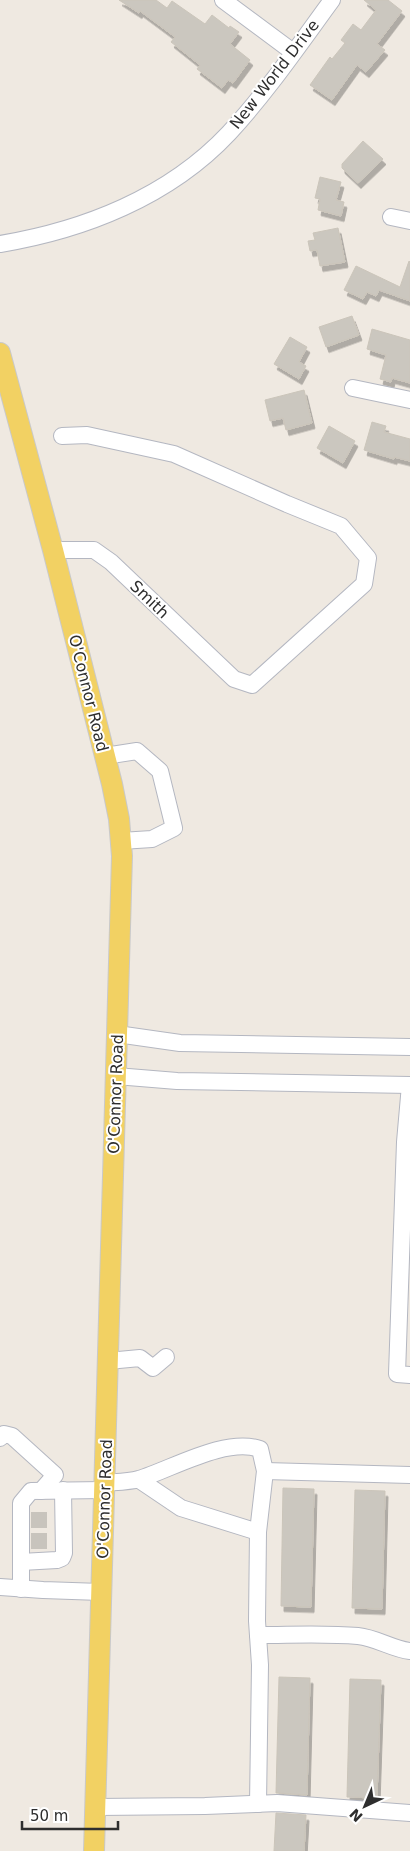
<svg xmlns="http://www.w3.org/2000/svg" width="410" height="1851" font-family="'DejaVu Sans',sans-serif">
<defs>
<filter id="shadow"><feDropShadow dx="3" dy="5.5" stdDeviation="0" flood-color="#0004"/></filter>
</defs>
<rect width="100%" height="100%" fill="#efe9e1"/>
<g fill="#cbc7bf" stroke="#cbc5ba" filter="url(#shadow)">
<path d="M 119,0 L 156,0 L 167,8 L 172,1 L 205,24 L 212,15 L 229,28 L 230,26 L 239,32 L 230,44 L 250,60 L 233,83 L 228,80 L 222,88 L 197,69 L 200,65 L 171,42 L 175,37 L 140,11 L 139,13 Z"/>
<path d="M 364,0 L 388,0 L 402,11 L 377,44 L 385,50 L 366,72 L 357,65 L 332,100 L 310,85 L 330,57 L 332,59 L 345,43 L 341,40 L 353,24 L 361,30 L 376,10 Z"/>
<path d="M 363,141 L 383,159 L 358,183 L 342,168 L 342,164 Z"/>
<path d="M 320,177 L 341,182 L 336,200 L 344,202 L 341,216 L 318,210 L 320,199 L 315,198 Z"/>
<path d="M 338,228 L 345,262 L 320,266 L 317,250 L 310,251 L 308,241 L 315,240 L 313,233 Z"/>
<path d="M 409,261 L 410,262 L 410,301 L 379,290 L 376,296 L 367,292 L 363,299 L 344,290 L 356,266 L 400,287 Z"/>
<path d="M 352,316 L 359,335 L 326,347 L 319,327 Z"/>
<path d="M 372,329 L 410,340 L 410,383 L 392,378 L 391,382 L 380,379 L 386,355 L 367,349 Z"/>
<path d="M 290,337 L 307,347 L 299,362 L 306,366 L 299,379 L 274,364 Z"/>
<path d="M 304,390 L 312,423 L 286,430 L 283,418 L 270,421 L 265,400 Z"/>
<path d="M 372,422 L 386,426 L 384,432 L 410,439 L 410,461 L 394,457 L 394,459 L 364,450 Z"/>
<path d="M 329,426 L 355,441 L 343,463 L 317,448 Z"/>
<path d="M 283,1488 L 314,1489 L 311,1607 L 281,1606 Z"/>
<path d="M 355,1490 L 385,1491 L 382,1609 L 352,1608 Z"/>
<path d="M 279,1677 L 310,1678 L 307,1795 L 276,1793 Z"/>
<path d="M 350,1679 L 381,1680 L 377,1798 L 347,1797 Z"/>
<path d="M 276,1813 L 306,1815 L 304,1851 L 274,1851 Z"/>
</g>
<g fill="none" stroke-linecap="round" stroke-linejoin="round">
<g stroke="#c8c4bd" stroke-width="16" stroke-dasharray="16 8" stroke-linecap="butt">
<path d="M 31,1520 L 56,1520"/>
<path d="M 31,1541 L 55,1541"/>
</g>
<g stroke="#b4b7c1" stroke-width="18">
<g id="minor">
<path d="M 223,0 L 293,52"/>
<path d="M 391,217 L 410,221"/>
<path d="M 0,244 C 84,230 169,197 229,133 C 267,92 299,45 332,0"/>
<path d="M 353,388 L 410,400"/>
<path d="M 53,550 L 94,550 L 111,562 L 234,679 L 252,685 L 364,584 L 368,558 L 341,526 L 287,504 L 174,454 L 87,435 L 62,436"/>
<path d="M 105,756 L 137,751 L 160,771 L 174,828 L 152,839 L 121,841"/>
<path d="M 117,1034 L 180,1043 L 410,1047"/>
<path d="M 116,1076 L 177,1081 L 410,1085"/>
<path d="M 410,1085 L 405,1142 L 397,1374 L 410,1375"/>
<path d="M 108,1361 L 140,1358 L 153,1368 L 166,1357"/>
<path d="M 0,1438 L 4,1434 L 12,1436 L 55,1475 L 41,1491"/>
<path d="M 265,1471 L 410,1475"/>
<path d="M 104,1483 C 115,1482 128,1482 139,1479 C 172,1469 225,1437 260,1449 L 265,1471 L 258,1532 L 181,1508 L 138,1479"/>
<path d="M 21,1562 L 57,1560 L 62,1558 L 64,1553 L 63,1490"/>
<path d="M 0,1587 L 43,1590 L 101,1592"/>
<path d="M 21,1589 L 21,1503 L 31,1491 L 104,1490"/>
<path d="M 258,1635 C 291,1635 325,1633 358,1636 C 377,1638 392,1649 410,1651"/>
<path d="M 258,1804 L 260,1665 L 257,1621 L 258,1532"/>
<path d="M 96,1807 L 205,1806 L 277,1803 L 410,1813"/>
</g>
</g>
<g stroke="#c9c9c9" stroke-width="22">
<path id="major" d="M 0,353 L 53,550 L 112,784 L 119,819 L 122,856 L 94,1851"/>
</g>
<use href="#minor" stroke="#fff" stroke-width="16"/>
<use href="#major" stroke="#f2d163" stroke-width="20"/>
</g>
<g text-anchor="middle" stroke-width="4" stroke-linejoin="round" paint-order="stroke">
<g font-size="16" fill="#2e2e2e" stroke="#fff">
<text transform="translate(274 74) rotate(-52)" y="6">New World Drive</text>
<text transform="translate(150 599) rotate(44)" y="6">Smith</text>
<text transform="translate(89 693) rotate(76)" y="6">O'Connor Road</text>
<text transform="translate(115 1094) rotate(-88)" y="6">O'Connor Road</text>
<text transform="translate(104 1499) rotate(-88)" y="6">O'Connor Road</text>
</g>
</g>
<g transform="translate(365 1806) rotate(224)" stroke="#ffffff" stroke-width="4" paint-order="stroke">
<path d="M0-4L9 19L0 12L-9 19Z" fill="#2e2e2e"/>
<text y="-8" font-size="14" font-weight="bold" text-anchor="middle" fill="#2e2e2e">N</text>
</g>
<path d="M22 1821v8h96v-8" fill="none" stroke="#2e2e2e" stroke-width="2.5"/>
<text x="30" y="1821" font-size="15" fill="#2e2e2e" stroke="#ffffff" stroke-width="4" paint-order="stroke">50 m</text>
</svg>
